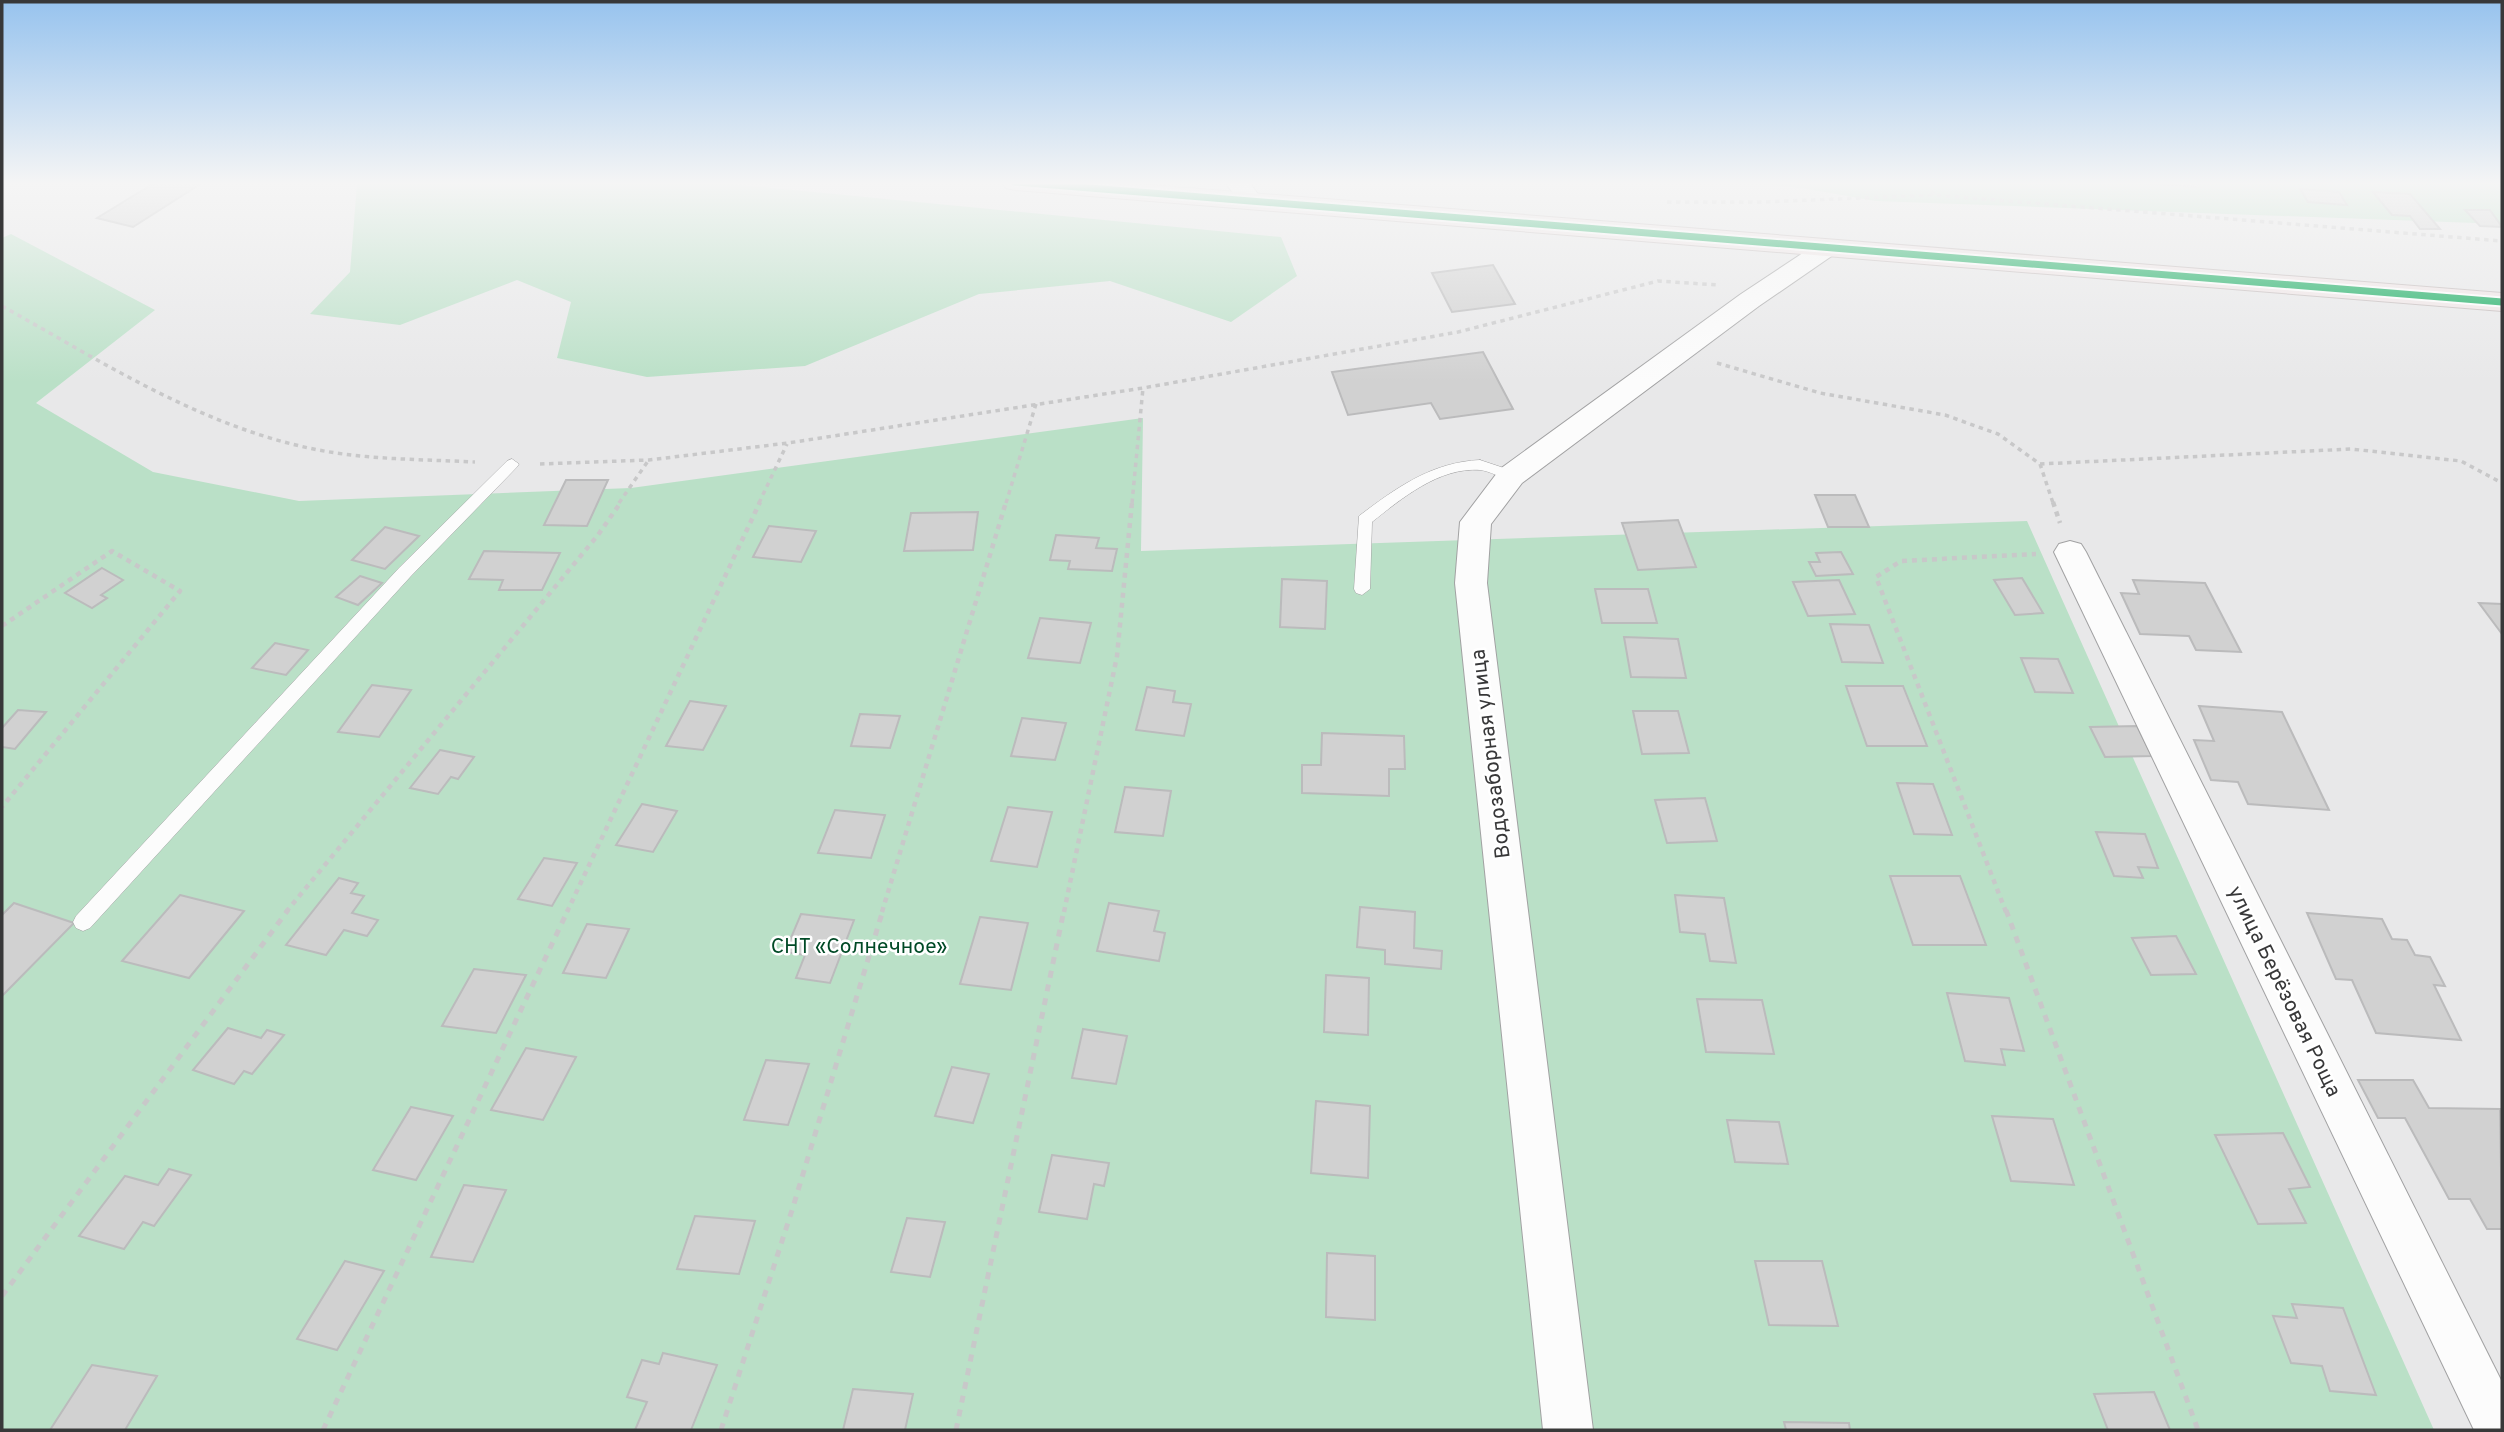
<svg xmlns="http://www.w3.org/2000/svg" width="2504" height="1432" font-family="Overpass,sans-serif">
<rect width="100%" height="100%" fill="#e8e8e9"/>
<g fill="#bae0c7">
<path d="M 363,182 L 709,182 L 1281,237 L 1297,276 L 1231,322 L 1110,281 L 979,294 L 805,366 L 647,377 L 557,358 L 571,302 L 517,280 L 400,325 L 310,314 L 350,272 L 357,184 Z"/>
<path d="M 1734,182 L 2502,182 L 2502,224 L 1876,201 L 1802,188 Z"/>
<path d="M 11,234 L 155,310 L 36,403 L 153,472 L 299,501 L 631,488 L 1143,418 L 1141,551 L 2027,521 L 2434,1430 L 2,1430 L 2,238 Z"/>
</g>
<g fill="#d1d1d1" stroke="#bbbbbc" stroke-width="2">
<path d="M 156,182 L 202,183 L 133,227 L 97,218 Z"/>
<path d="M 2139,182 L 2196,182 L 2199,187 L 2140,183 Z"/>
<path d="M 2300,189 L 2339,192 L 2347,205 L 2308,202 Z"/>
<path d="M 2373,192 L 2410,194 L 2440,229 L 2420,229 L 2410,216 L 2392,215 Z"/>
<path d="M 2465,210 L 2490,210 L 2502,227 L 2480,226 Z"/>
<path d="M 1493,265 L 1515,304 L 1452,312 L 1432,273 Z"/>
<path d="M 1483,352 L 1513,409 L 1440,419 L 1431,403 L 1348,415 L 1332,372 Z"/>
<path d="M 566,480 L 608,480 L 587,526 L 544,525 Z"/>
<path d="M 1815,495 L 1855,495 L 1869,527 L 1828,527 Z"/>
<path d="M 978,512 L 973,550 L 904,551 L 911,513 Z"/>
<path d="M 1678,520 L 1696,567 L 1638,570 L 1622,523 Z"/>
<path d="M 769,526 L 816,531 L 801,562 L 753,557 Z"/>
<path d="M 385,527 L 419,536 L 385,569 L 352,560 Z"/>
<path d="M 1056,535 L 1099,538 L 1096,548 L 1117,549 L 1112,571 L 1068,569 L 1070,561 L 1050,560 Z"/>
<path d="M 484,551 L 560,553 L 542,590 L 499,590 L 503,580 L 469,579 Z"/>
<path d="M 1841,552 L 1853,574 L 1816,576 L 1809,562 L 1820,562 L 1816,553 Z"/>
<path d="M 102,568 L 123,580 L 101,595 L 107,598 L 92,608 L 65,593 Z"/>
<path d="M 360,576 L 382,583 L 358,605 L 336,597 Z"/>
<path d="M 2022,578 L 2043,613 L 2015,615 L 1994,580 Z"/>
<path d="M 1282,579 L 1327,581 L 1325,629 L 1280,627 Z"/>
<path d="M 1839,580 L 1855,614 L 1808,616 L 1793,582 Z"/>
<path d="M 2133,580 L 2205,583 L 2241,652 L 2196,650 L 2189,636 L 2140,634 L 2121,593 L 2139,594 Z"/>
<path d="M 1595,589 L 1648,589 L 1657,623 L 1602,623 Z"/>
<path d="M 2479,603 L 2502,604 L 2502,634 Z"/>
<path d="M 1040,618 L 1091,623 L 1080,663 L 1028,658 Z"/>
<path d="M 1830,624 L 1869,625 L 1883,663 L 1842,662 Z"/>
<path d="M 1624,637 L 1678,639 L 1686,678 L 1631,677 Z"/>
<path d="M 275,643 L 308,650 L 286,675 L 252,668 Z"/>
<path d="M 2021,658 L 2058,659 L 2073,693 L 2035,692 Z"/>
<path d="M 372,685 L 411,690 L 379,737 L 338,732 Z"/>
<path d="M 1846,686 L 1903,686 L 1927,746 L 1867,746 Z"/>
<path d="M 1147,687 L 1175,691 L 1173,702 L 1191,704 L 1184,736 L 1136,730 Z"/>
<path d="M 690,701 L 726,706 L 703,750 L 666,746 Z"/>
<path d="M 2199,706 L 2282,712 L 2329,810 L 2248,804 L 2238,782 L 2211,780 L 2194,740 L 2214,741 Z"/>
<path d="M 18,710 L 46,712 L 15,749 L 2,747 L 2,728 Z"/>
<path d="M 1633,711 L 1678,711 L 1689,753 L 1642,754 Z"/>
<path d="M 860,714 L 900,716 L 890,748 L 851,746 Z"/>
<path d="M 1022,718 L 1066,723 L 1055,760 L 1011,756 Z"/>
<path d="M 2137,726 L 2152,756 L 2105,757 L 2090,727 Z"/>
<path d="M 1322,733 L 1404,736 L 1405,769 L 1389,769 L 1389,796 L 1302,793 L 1302,765 L 1321,765 Z"/>
<path d="M 440,750 L 474,757 L 458,779 L 451,777 L 438,794 L 410,788 Z"/>
<path d="M 1897,783 L 1933,784 L 1952,835 L 1914,834 Z"/>
<path d="M 1125,787 L 1171,791 L 1163,836 L 1115,832 Z"/>
<path d="M 1705,798 L 1717,841 L 1667,843 L 1655,800 Z"/>
<path d="M 642,804 L 677,811 L 653,852 L 616,845 Z"/>
<path d="M 1008,807 L 1052,812 L 1037,867 L 991,861 Z"/>
<path d="M 835,810 L 885,815 L 871,858 L 818,853 Z"/>
<path d="M 2096,832 L 2145,834 L 2158,868 L 2138,867 L 2143,878 L 2114,876 Z"/>
<path d="M 544,858 L 577,863 L 552,906 L 518,899 Z"/>
<path d="M 1890,876 L 1960,876 L 1986,945 L 1913,945 Z"/>
<path d="M 339,878 L 358,883 L 351,893 L 364,896 L 352,913 L 378,920 L 367,936 L 344,930 L 326,955 L 286,945 Z"/>
<path d="M 180,895 L 244,911 L 189,978 L 122,961 Z"/>
<path d="M 1675,895 L 1724,898 L 1736,963 L 1710,961 L 1705,934 L 1680,932 Z"/>
<path d="M 14,903 L 74,923 L 2,996 L 2,915 Z"/>
<path d="M 1109,903 L 1159,911 L 1154,931 L 1165,933 L 1159,961 L 1097,951 Z"/>
<path d="M 1360,907 L 1415,912 L 1414,948 L 1442,951 L 1441,969 L 1385,964 L 1385,950 L 1357,947 Z"/>
<path d="M 2307,913 L 2382,919 L 2392,939 L 2407,940 L 2415,955 L 2430,957 L 2445,986 L 2434,985 L 2461,1040 L 2376,1033 L 2352,980 L 2336,979 Z"/>
<path d="M 801,914 L 854,920 L 830,983 L 796,978 L 805,955 L 785,952 Z"/>
<path d="M 980,917 L 1028,923 L 1011,990 L 960,984 Z"/>
<path d="M 587,924 L 629,929 L 606,978 L 563,973 Z"/>
<path d="M 2176,936 L 2196,974 L 2151,975 L 2132,938 Z"/>
<path d="M 474,969 L 526,975 L 496,1033 L 442,1026 Z"/>
<path d="M 1326,975 L 1369,978 L 1368,1035 L 1324,1032 Z"/>
<path d="M 1947,993 L 2009,998 L 2024,1051 L 2001,1049 L 2005,1065 L 1965,1061 Z"/>
<path d="M 1697,999 L 1762,1000 L 1774,1054 L 1706,1052 Z"/>
<path d="M 228,1028 L 261,1038 L 267,1030 L 284,1035 L 252,1074 L 244,1071 L 234,1084 L 193,1070 Z"/>
<path d="M 1083,1029 L 1127,1036 L 1116,1084 L 1072,1078 Z"/>
<path d="M 526,1048 L 576,1057 L 543,1120 L 491,1110 Z"/>
<path d="M 766,1060 L 809,1064 L 788,1125 L 744,1120 Z"/>
<path d="M 952,1067 L 989,1074 L 973,1123 L 935,1116 Z"/>
<path d="M 2358,1080 L 2413,1080 L 2429,1108 L 2500,1109 L 2502,1229 L 2487,1229 L 2470,1199 L 2449,1199 L 2405,1118 L 2378,1118 Z"/>
<path d="M 1316,1101 L 1370,1106 L 1368,1178 L 1311,1173 Z"/>
<path d="M 411,1107 L 453,1116 L 416,1180 L 373,1170 Z"/>
<path d="M 1992,1116 L 2053,1119 L 2074,1185 L 2011,1181 Z"/>
<path d="M 1727,1120 L 1779,1122 L 1788,1164 L 1735,1162 Z"/>
<path d="M 2283,1133 L 2310,1187 L 2289,1189 L 2306,1223 L 2258,1224 L 2215,1135 Z"/>
<path d="M 1052,1155 L 1109,1163 L 1104,1186 L 1094,1184 L 1087,1219 L 1039,1212 Z"/>
<path d="M 169,1169 L 191,1175 L 154,1226 L 143,1222 L 124,1249 L 79,1236 L 125,1176 L 158,1185 Z"/>
<path d="M 464,1185 L 506,1190 L 473,1262 L 431,1257 Z"/>
<path d="M 695,1216 L 755,1221 L 739,1274 L 677,1269 Z"/>
<path d="M 907,1218 L 945,1222 L 930,1277 L 891,1272 Z"/>
<path d="M 1327,1253 L 1375,1256 L 1375,1320 L 1326,1317 Z"/>
<path d="M 345,1261 L 384,1271 L 337,1350 L 297,1339 Z"/>
<path d="M 1755,1261 L 1822,1261 L 1838,1326 L 1769,1325 Z"/>
<path d="M 2292,1304 L 2343,1308 L 2376,1395 L 2330,1391 L 2322,1366 L 2291,1363 L 2273,1316 L 2297,1318 Z"/>
<path d="M 663,1353 L 717,1365 L 691,1430 L 635,1430 L 647,1402 L 627,1397 L 642,1360 L 659,1364 Z"/>
<path d="M 92,1365 L 157,1376 L 125,1430 L 50,1430 Z"/>
<path d="M 853,1389 L 913,1394 L 905,1430 L 843,1430 Z"/>
<path d="M 2154,1392 L 2170,1430 L 2108,1430 L 2094,1394 Z"/>
<path d="M 1784,1422 L 1849,1423 L 1850,1430 L 1786,1430 Z"/>
</g>
<g fill="none" stroke-linecap="round" stroke-linejoin="round">
<g stroke="#a1a1a2" stroke-width="1">
<g id="lane">
<path d="M 512,459 L 519,464 L 517,467 L 411,576 L 90,928 L 83,931 L 76,928 L 73,922 L 76,916 L 399,568 L 507,461 Z"/>
<path d="M 1480,460 L 1516,472 L 1519,476 L 1511,481 C 1501,478 1490,471 1480,470 C 1439,467 1401,499 1372,522 L 1370,589 L 1362,595 L 1356,593 L 1354,589 L 1359,516 C 1396,488 1432,462 1480,460 Z"/>
</g>
</g>
<g stroke="#a1a1a2" stroke-width="2">
<g id="street">
<path d="M 1225,182 L 1249,182 L 1264,202 L 1261,207 L 1243,207 Z"/>
<path d="M 1827,240 L 1836,243 L 1840,248 L 1836,253 L 1759,306 L 1522,483 L 1491,524 L 1487,583 L 1593,1430 L 1543,1430 L 1455,583 L 1460,522 L 1500,469 L 1741,294 L 1818,243 Z"/>
<path d="M 2070,541 L 2081,544 L 2086,552 L 2502,1382 L 2502,1430 L 2474,1430 L 2054,552 L 2059,544 Z"/>
</g>
</g>
<g stroke="#c1b8b8" stroke-width="2">
<path id="highway" d="M 1002,182 L 1112,182 L 2502,293 L 2502,311 L 1015,190 L 1006,188 Z"/>
</g>
<g stroke="#c8c8c9" stroke-width="3.5" stroke-dasharray="4.5 4.5" stroke-linecap="butt">
<path d="M 1929,182 L 1934,195"/>
<path d="M 1667,202 L 1762,202 L 1934,195 L 2502,241"/>
<path d="M 2,306 C 97,359 193,421 300,446 C 357,460 417,459 475,462"/>
<path d="M 1717,363 L 1820,393 L 1945,415 L 1998,434 L 2040,464 L 2053,503"/>
<path d="M 540,464 L 649,460 L 788,443 L 1143,388 L 1458,332 L 1658,281 L 1718,285"/>
<path d="M 2040,464 L 2351,449 L 2461,461 L 2502,483"/>
<path d="M 619,503 L 648,461"/>
<path d="M 759,503 L 787,444"/>
<path d="M 1006,503 L 1036,404"/>
<path d="M 1132,503 L 1143,388"/>
</g>
<g stroke="#c8c8c9" stroke-width="4.5" stroke-dasharray="5 5" stroke-linecap="butt">
<path d="M 2053,502 L 2060,523"/>
<path d="M 2,626 L 112,551 L 180,591 L 2,807"/>
<path d="M 286,912 L 598,535 L 621,502"/>
<path d="M 567,912 L 760,502"/>
<path d="M 882,912 L 1006,502"/>
<path d="M 1064,912 L 1117,656 L 1132,502"/>
<path d="M 2006,912 L 1876,577 L 1901,561 L 2036,554"/>
</g>
<g stroke="#c8c8c9" stroke-width="5" stroke-dasharray="7 7" stroke-linecap="butt">
<path d="M 2006,910 L 2198,1430"/>
<path d="M 2,1296 L 288,910"/>
<path d="M 323,1430 L 568,910"/>
<path d="M 721,1430 L 793,1207 L 883,910"/>
<path d="M 956,1430 L 1064,910"/>
</g>
<use href="#lane" fill="#fcfcfc" fill-rule="evenodd"/>
<use href="#street" fill="#fcfcfc" fill-rule="evenodd"/>
<use href="#highway" fill="#f0e5e6" fill-rule="evenodd"/>
<g stroke="#fff" stroke-width="11">
<path id="bus-1" d="M 1015,182 L 2502,302"/>
</g>
<use href="#bus-1" stroke="#00a651" stroke-width="7"/>
</g>
<linearGradient id="sky" x2="0" y2="1"><stop stop-color="#97c3ee"/><stop offset="0.48" stop-color="#f5f5f5"/><stop offset="1" stop-color="#f5f5f5" stop-opacity="0"/></linearGradient>
<rect width="2504" height="382" fill="url(#sky)"/>
<g text-anchor="middle" stroke-width="5" stroke-linejoin="round" paint-order="stroke">
<g font-size="21" fill="#383839" stroke="#fff">
<text transform="translate(1490 754) rotate(-97)" y="7">Водозаборная улица</text>
<text transform="translate(2285 991) rotate(64)" y="7">улица Берёзовая Роща</text>
</g>
<g font-size="21" fill="#004a26" stroke="#fff">
<text x="859" y="953">СНТ «Солнечное»</text>
</g>
</g>
<rect width="2504" height="1432" fill="none" stroke="#383839" stroke-width="7"/>
</svg>
